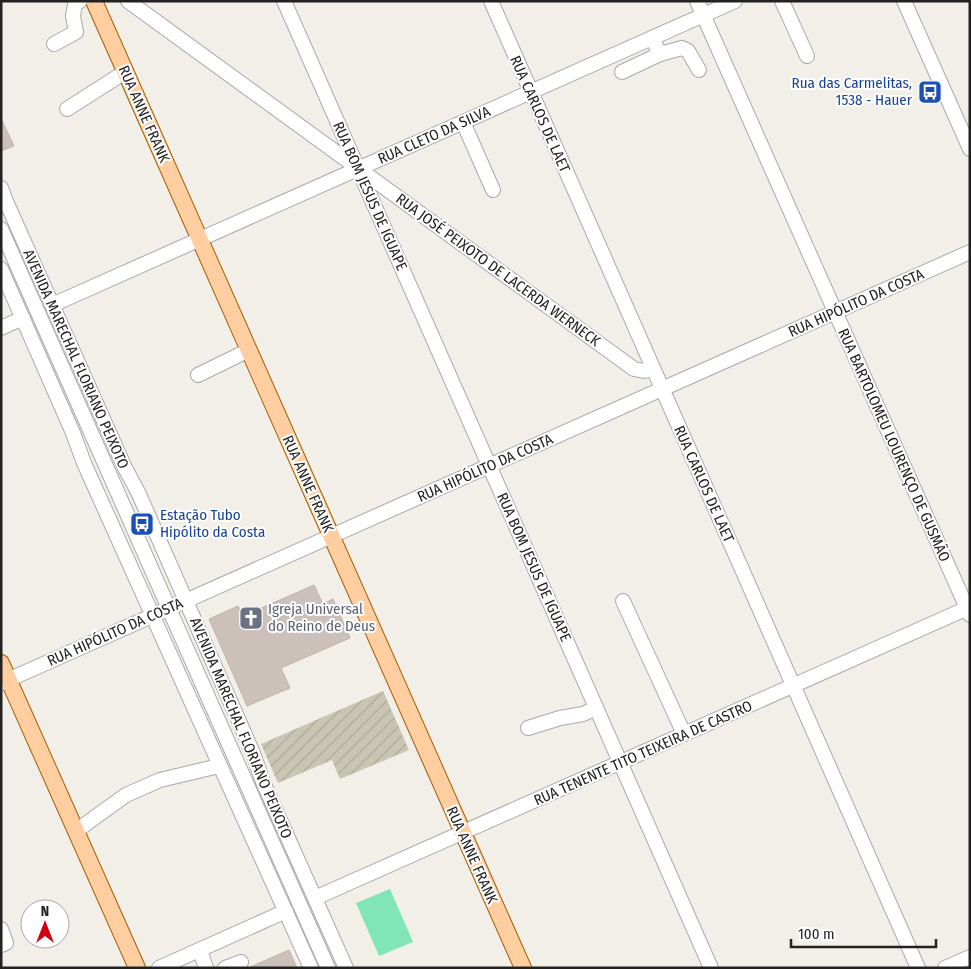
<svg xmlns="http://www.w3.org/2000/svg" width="971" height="969" font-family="'Fira Sans Condensed',sans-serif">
<defs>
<pattern id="construction-furrows" width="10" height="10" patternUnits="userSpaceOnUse" patternTransform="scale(1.25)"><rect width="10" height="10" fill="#c8c6b2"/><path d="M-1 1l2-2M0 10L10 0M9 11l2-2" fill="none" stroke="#acaa99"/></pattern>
</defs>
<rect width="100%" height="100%" fill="#f2eee8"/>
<path fill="url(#construction-furrows)" d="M 383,691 L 409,750 L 340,779 L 332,760 L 278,783 L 261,744 Z"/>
<path fill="#81e6b7" d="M 390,889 L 413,942 L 379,956 L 356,903 Z"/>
<g fill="#cbc0ba" stroke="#c5b3a9">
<path d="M 1,118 L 14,146 L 1,151 Z"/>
<path d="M 314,585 L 323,604 L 333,599 L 350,638 L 281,668 L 290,688 L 247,706 L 209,619 L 238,606 L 243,616 Z"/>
<path d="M 289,950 L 297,968 L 248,968 Z"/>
</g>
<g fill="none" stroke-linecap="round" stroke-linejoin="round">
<g stroke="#a9a9a9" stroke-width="16">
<g id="minor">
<path d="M 128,1 L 634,369 L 644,371 L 653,368"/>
<path d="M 284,1 L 711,968"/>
<path d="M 491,1 L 918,968"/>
<path d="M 697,1 L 970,615"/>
<path d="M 782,1 L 807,56"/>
<path d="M 904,1 L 970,149"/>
<path d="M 652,38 L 660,54 L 682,48 L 688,51 L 699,70"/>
<path d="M 54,44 L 76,32 L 73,16 L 75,4 L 80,1"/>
<path d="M 622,72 L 660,54"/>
<path d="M 67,109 L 125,72"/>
<path d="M 463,122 L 493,190"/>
<path d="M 1,188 L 5,199 L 125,468 L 138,492 L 253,753 L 263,782 L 346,968"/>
<path d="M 1,229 L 328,968"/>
<path d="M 1,269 L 73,433 L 84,463 L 311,968"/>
<path d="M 52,305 L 735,1"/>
<path d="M 1,328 L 23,318"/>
<path d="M 198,375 L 249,350"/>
<path d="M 623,601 L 684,734"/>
<path d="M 1,683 L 970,252"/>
<path d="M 528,728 L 560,718 L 583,714 L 596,708"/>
<path d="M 76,831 L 126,795 L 160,780 L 219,766"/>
<path d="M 315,898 L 970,607"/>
<path d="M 1,929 L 6,943 L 1,945"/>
<path d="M 200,950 L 206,968"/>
<path d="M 159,968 L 286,911"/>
<path d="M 225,968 L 241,962"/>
<path d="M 945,968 L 970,957"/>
</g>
</g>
<g stroke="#9f5e00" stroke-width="18">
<g id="major">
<path d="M 94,1 L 523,968"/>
<path d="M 1,663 L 137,968"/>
</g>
</g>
<use href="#minor" stroke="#fff" stroke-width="14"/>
<use href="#major" stroke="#ffcea0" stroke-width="16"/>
</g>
<defs>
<g id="bus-square" transform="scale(1.25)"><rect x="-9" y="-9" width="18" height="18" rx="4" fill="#1a4fb4" stroke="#fff"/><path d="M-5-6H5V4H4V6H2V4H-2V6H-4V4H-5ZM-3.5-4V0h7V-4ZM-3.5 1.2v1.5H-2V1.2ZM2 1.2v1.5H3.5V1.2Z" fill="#fff"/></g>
<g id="church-square" transform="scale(1.25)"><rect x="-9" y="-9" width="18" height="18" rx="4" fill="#6b7280" stroke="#fff"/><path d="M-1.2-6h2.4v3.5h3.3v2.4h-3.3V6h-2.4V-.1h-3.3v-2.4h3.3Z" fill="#fff"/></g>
</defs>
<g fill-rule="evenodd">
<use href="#bus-square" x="930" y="92"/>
<use href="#bus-square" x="142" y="524"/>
<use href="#church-square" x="251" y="618"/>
</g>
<g text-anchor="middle" stroke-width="4" stroke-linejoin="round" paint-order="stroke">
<g font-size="15" fill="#164399" stroke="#fff" text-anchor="end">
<text x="912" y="88">Rua das Carmelitas,<tspan x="912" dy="17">1538 - Hauer</tspan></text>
<text x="160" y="520" text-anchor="start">Estação Tubo<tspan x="160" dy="17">Hipólito da Costa</tspan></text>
</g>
<g font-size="15" fill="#222" stroke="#fff">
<text transform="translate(144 114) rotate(66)" y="5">RUA ANNE FRANK</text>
<text transform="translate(540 114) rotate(66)" y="5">RUA CARLOS DE LAET</text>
<text transform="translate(434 135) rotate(-24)" y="5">RUA CLETO DA SILVA</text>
<text transform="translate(370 196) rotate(66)" y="5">RUA BOM JESUS DE IGUAPE</text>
<text transform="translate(498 270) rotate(36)" y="5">RUA JOSÉ PEIXOTO DE LACERDA WERNECK</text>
<text transform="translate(856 303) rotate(-24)" y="5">RUA HIPÓLITO DA COSTA</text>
<text transform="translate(76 359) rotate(66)" y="5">AVENIDA MARECHAL FLORIANO PEIXOTO</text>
<text transform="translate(894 445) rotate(66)" y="5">RUA BARTOLOMEU LOURENÇO DE GUSMÃO</text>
<text transform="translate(485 468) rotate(-24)" y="5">RUA HIPÓLITO DA COSTA</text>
<text transform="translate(308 484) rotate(66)" y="5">RUA ANNE FRANK</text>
<text transform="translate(704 484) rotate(66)" y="5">RUA CARLOS DE LAET</text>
<text transform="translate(534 567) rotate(66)" y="5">RUA BOM JESUS DE IGUAPE</text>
<text transform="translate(115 632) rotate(-24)" y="5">RUA HIPÓLITO DA COSTA</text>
<text transform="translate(241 728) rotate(67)" y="5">AVENIDA MARECHAL FLORIANO PEIXOTO</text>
<text transform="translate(643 753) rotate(-24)" y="5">RUA TENENTE TITO TEIXEIRA DE CASTRO</text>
<text transform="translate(472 855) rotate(66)" y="5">RUA ANNE FRANK</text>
</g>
<g font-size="15" fill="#5b616d" stroke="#fff" text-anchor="start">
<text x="268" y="614">Igreja Universal<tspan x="268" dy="17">do Reino de Deus</tspan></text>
</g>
</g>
<rect width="971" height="969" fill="none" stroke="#222222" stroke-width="5"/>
<g transform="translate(45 924)"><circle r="24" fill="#ffffff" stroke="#a7a7a7"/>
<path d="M0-4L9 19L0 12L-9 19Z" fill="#d30011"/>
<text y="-8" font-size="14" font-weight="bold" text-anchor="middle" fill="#222222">N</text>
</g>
<path d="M791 939v8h145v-8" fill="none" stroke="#222222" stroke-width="2.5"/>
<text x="798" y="939" font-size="15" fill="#222222" stroke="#ffffff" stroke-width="4" paint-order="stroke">100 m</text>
</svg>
